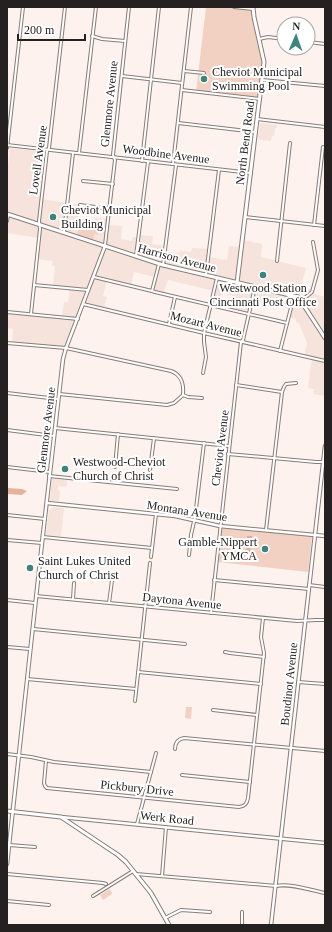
<svg xmlns="http://www.w3.org/2000/svg" width="332" height="932" font-family="Georgia,serif">
<rect width="100%" height="100%" fill="#fdf2ed"/>
<g fill="#f6e3db">
<path d="M 263,123 L 277,125 L 277,128 L 275,128 L 274,136 L 272,136 L 271,141 L 260,140 L 258,137 L 260,124 Z"/>
<path d="M 10,148 L 44,152 L 40,192 L 42,193 L 41,199 L 80,205 L 77,236 L 98,234 L 99,222 L 94,221 L 94,218 L 108,219 L 108,225 L 122,226 L 121,239 L 132,241 L 133,237 L 138,237 L 139,235 L 153,236 L 152,244 L 166,246 L 165,252 L 179,253 L 180,251 L 191,252 L 192,248 L 209,249 L 208,257 L 227,260 L 229,246 L 242,247 L 243,240 L 262,244 L 261,257 L 306,268 L 301,286 L 313,290 L 312,292 L 317,295 L 325,297 L 325,396 L 313,394 L 314,389 L 308,388 L 312,358 L 304,356 L 307,343 L 299,323 L 296,322 L 296,319 L 289,317 L 290,309 L 252,300 L 249,314 L 229,310 L 233,296 L 222,293 L 218,307 L 211,305 L 214,291 L 168,280 L 163,295 L 152,291 L 155,277 L 134,272 L 131,286 L 107,280 L 103,296 L 107,297 L 104,309 L 83,304 L 66,348 L 12,343 L 13,329 L 7,328 L 7,312 L 62,317 L 64,302 L 68,302 L 70,288 L 53,286 L 55,266 L 52,266 L 53,261 L 37,259 L 39,238 L 7,233 L 7,175 Z"/>
<path d="M 52,479 L 67,480 L 67,487 L 58,486 L 58,490 L 60,491 L 59,501 L 51,501 L 50,500 Z"/>
<path d="M 54,507 L 64,508 L 61,536 L 46,535 L 49,510 Z"/>
</g>
<g fill="#f2d1c3">
<path d="M 206,7 L 234,7 L 253,9 L 264,59 L 260,99 L 196,92 Z"/>
<path d="M 79,219 L 99,222 L 98,235 L 94,234 L 93,242 L 77,237 Z"/>
<path d="M 221,527 L 312,536 L 308,572 L 217,562 Z"/>
<path d="M 186,707 L 192,707 L 191,719 L 185,718 Z"/>
<path d="M 110,889 L 112,894 L 103,900 L 100,895 Z"/>
</g>
<path fill="#e7b29b" d="M 7,488 L 22,489 L 27,491 L 22,495 L 9,494 L 7,495 Z"/>
<path fill="#e0ac96" d="M 247,536 L 252,536 L 252,540 L 255,541 L 254,545 L 251,545 L 250,553 L 246,552 Z"/>
<g fill="none" stroke-linecap="round" stroke-linejoin="round">
<g stroke="#877d78" stroke-width="4">
<g id="minor">
<path d="M 234,7 L 253,9"/>
<path d="M 92,36 L 102,39 L 125,41"/>
<path d="M 259,39 L 268,37 L 284,39"/>
<path d="M 308,42 L 325,44"/>
<path d="M 184,71 L 204,73"/>
<path d="M 122,76 L 182,83"/>
<path d="M 262,80 L 325,86"/>
<path d="M 182,90 L 260,99"/>
<path d="M 257,119 L 325,127"/>
<path d="M 178,123 L 256,132"/>
<path d="M 7,145 L 251,173"/>
<path d="M 7,148 L 23,7"/>
<path d="M 79,153 L 96,7"/>
<path d="M 142,161 L 159,7"/>
<path d="M 173,164 L 191,7"/>
<path d="M 83,181 L 113,184"/>
<path d="M 80,205 L 110,209"/>
<path d="M 245,217 L 325,226"/>
<path d="M 7,221 L 8,215"/>
<path d="M 314,225 L 323,147"/>
<path d="M 64,232 L 73,153"/>
<path d="M 105,245 L 115,160 L 113,155 L 129,7"/>
<path d="M 136,256 L 148,162"/>
<path d="M 277,261 L 290,143"/>
<path d="M 163,265 L 176,165"/>
<path d="M 206,275 L 219,170"/>
<path d="M 94,277 L 152,291 L 155,292 L 287,323"/>
<path d="M 34,285 L 88,290"/>
<path d="M 152,291 L 159,264"/>
<path d="M 301,301 L 312,292 L 318,270 L 313,242"/>
<path d="M 83,304 L 208,334 L 325,361"/>
<path d="M 7,312 L 78,319"/>
<path d="M 31,314 L 40,229 L 39,221 L 47,151 L 49,148 L 65,7"/>
<path d="M 169,324 L 175,297"/>
<path d="M 7,343 L 66,348 L 171,371 C 182,375 184,384 183,395"/>
<path d="M 280,351 L 294,296"/>
<path d="M 203,373 L 206,357 L 204,342 L 204,333 L 217,278"/>
<path d="M 236,385 L 282,392"/>
<path d="M 7,393 L 58,399"/>
<path d="M 59,394 L 167,405 L 174,403 L 183,395"/>
<path d="M 183,395 L 188,397 L 202,398"/>
<path d="M 55,428 L 229,446"/>
<path d="M 7,430 L 54,436"/>
<path d="M 228,454 L 316,462 L 323,462"/>
<path d="M 7,467 L 50,472"/>
<path d="M 115,467 L 118,434"/>
<path d="M 150,470 L 154,438"/>
<path d="M 49,476 L 177,489"/>
<path d="M 7,515 L 45,519"/>
<path d="M 266,530 L 282,392 L 284,387 L 286,384 L 296,383"/>
<path d="M 43,537 L 152,548"/>
<path d="M 7,540 L 42,543"/>
<path d="M 189,555 L 191,535 L 195,517 L 204,443"/>
<path d="M 151,557 L 156,514"/>
<path d="M 214,580 L 309,589"/>
<path d="M 309,585 L 325,587"/>
<path d="M 36,596 L 297,621 L 316,620 L 325,620"/>
<path d="M 73,599 L 74,583"/>
<path d="M 7,600 L 35,603"/>
<path d="M 109,603 L 113,573"/>
<path d="M 211,613 L 241,342 L 243,340 L 255,287"/>
<path d="M 33,629 L 185,644"/>
<path d="M 7,647 L 30,649"/>
<path d="M 225,652 L 230,653 L 264,657"/>
<path d="M 138,672 L 261,684"/>
<path d="M 27,679 L 136,689"/>
<path d="M 298,682 L 325,684"/>
<path d="M 135,701 L 150,563"/>
<path d="M 213,710 L 257,715"/>
<path d="M 175,749 C 175,742 178,739 184,738 L 325,751"/>
<path d="M 7,754 L 31,757 L 54,762 L 151,772"/>
<path d="M 46,761 L 44,783 L 45,786 L 47,788 L 239,807 C 245,806 247,804 248,798 L 264,653 L 261,637 L 263,618"/>
<path d="M 182,775 L 250,782"/>
<path d="M 137,824 L 156,753"/>
<path d="M 9,845 L 35,847"/>
<path d="M 7,874 L 103,883 L 106,884"/>
<path d="M 136,874 L 276,886 C 289,883 311,890 325,893"/>
<path d="M 162,876 L 166,827"/>
<path d="M 93,896 L 133,871"/>
<path d="M 7,901 L 49,905"/>
<path d="M 242,912 L 242,925"/>
<path d="M 165,918 L 181,910 L 210,912"/>
</g>
</g>
<g stroke="#877d78" stroke-width="4.5">
<g id="tertiary">
<path d="M 47,503 L 175,516 L 220,526 L 325,536"/>
<path d="M 61,817 L 325,843"/>
<path d="M 7,864 L 42,543 L 63,359 L 66,348 L 105,246"/>
<path d="M 271,925 L 325,446"/>
</g>
</g>
<g stroke="#877d78" stroke-width="5">
<g id="secondary">
<path d="M 7,214 L 163,265 L 294,296 L 298,297 L 301,301 L 325,338"/>
<path d="M 237,283 L 264,62 L 254,17 L 253,7"/>
<path d="M 7,811 L 61,817 L 118,855 L 126,862 L 151,893 L 169,925"/>
</g>
</g>
<use href="#minor" stroke="#fff" stroke-width="2"/>
<use href="#tertiary" stroke="#fff" stroke-width="2.5"/>
<use href="#secondary" stroke="#fff" stroke-width="3"/>
</g>
<g fill="#3d847d" stroke="#fff" stroke-width="1.5">
<circle cx="204" cy="79" r="4"/>
<circle cx="53" cy="217" r="4"/>
<circle cx="263" cy="275" r="4"/>
<circle cx="65" cy="469" r="4"/>
<circle cx="265" cy="549" r="4"/>
<circle cx="30" cy="568" r="4"/>
</g>
<g text-anchor="middle" stroke-width="4" stroke-linejoin="round" paint-order="stroke">
<g font-size="12" fill="#252120" stroke="#fff" text-anchor="start">
<text x="212" y="76">Cheviot Municipal<tspan x="212" dy="14">Swimming Pool</tspan></text>
<text x="61" y="214">Cheviot Municipal<tspan x="61" dy="14">Building</tspan></text>
<text x="263" y="292" text-anchor="middle">Westwood Station<tspan x="263" dy="14">Cincinnati Post Office</tspan></text>
<text x="73" y="466">Westwood-Cheviot<tspan x="73" dy="14">Church of Christ</tspan></text>
<text x="257" y="546" text-anchor="end">Gamble-Nippert<tspan x="257" dy="14">YMCA</tspan></text>
<text x="38" y="565">Saint Lukes United<tspan x="38" dy="14">Church of Christ</tspan></text>
</g>
<g font-size="12" fill="#252120" stroke="#fff">
<text transform="translate(109 104) rotate(-84)" y="4">Glenmore Avenue</text>
<text transform="translate(245 143) rotate(-83)" y="4">North Bend Road</text>
<text transform="translate(166 154) rotate(7)" y="4">Woodbine Avenue</text>
<text transform="translate(38 160) rotate(-82)" y="4">Lovell Avenue</text>
<text transform="translate(177 258) rotate(15)" y="4">Harrison Avenue</text>
<text transform="translate(206 324) rotate(14)" y="4">Mozart Avenue</text>
<text transform="translate(46 430) rotate(-83)" y="4">Glenmore Avenue</text>
<text transform="translate(220 448) rotate(-83)" y="4">Cheviot Avenue</text>
<text transform="translate(187 511) rotate(9)" y="4">Montana Avenue</text>
<text transform="translate(182 601) rotate(6)" y="4">Daytona Avenue</text>
<text transform="translate(289 684) rotate(-84)" y="4">Boudinot Avenue</text>
<text transform="translate(137 788) rotate(6)" y="4">Pickbury Drive</text>
<text transform="translate(167 818) rotate(6)" y="4">Werk Road</text>
</g>
</g>
<rect width="332" height="932" fill="none" stroke="#252120" stroke-width="16"/>
<g transform="translate(296 36) rotate(2)"><circle r="19" fill="#ffffff" stroke="#a8a6a6"/>
<path d="M0-3L7 15L0 10L-7 15Z" fill="#3d847d"/>
<text y="-6" font-size="11" font-weight="bold" text-anchor="middle" fill="#252120">N</text>
</g>
<path d="M18 34v6h67v-6" fill="none" stroke="#252120" stroke-width="2"/>
<text x="24" y="34" font-size="12" fill="#252120" stroke="#ffffff" stroke-width="3" paint-order="stroke">200 m</text>
</svg>
